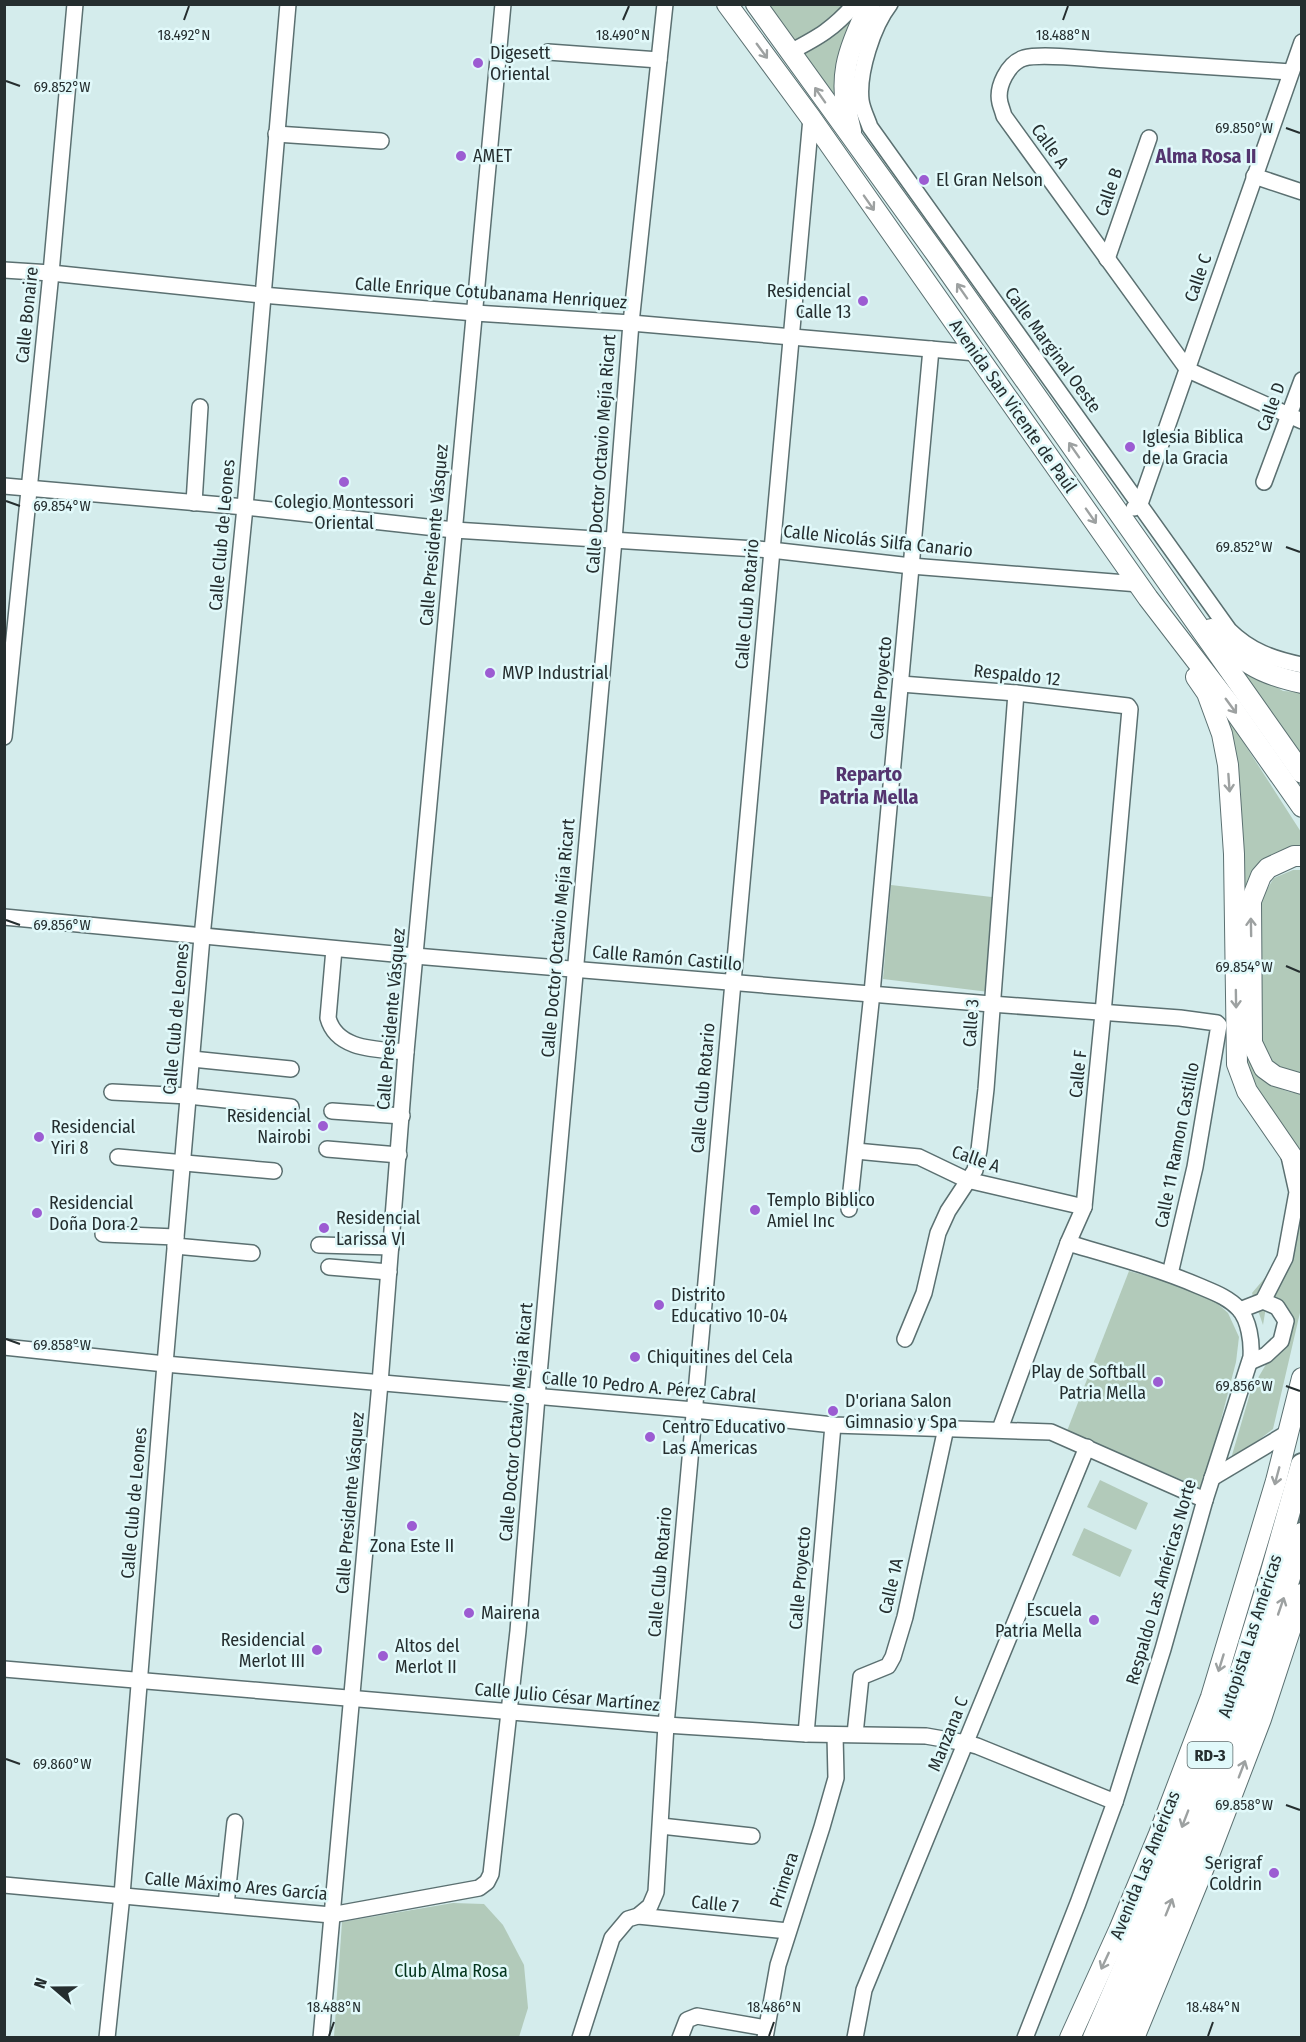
<svg xmlns="http://www.w3.org/2000/svg" width="1306" height="2042" font-family="'Fira Sans Condensed',sans-serif">
<rect width="100%" height="100%" fill="#d4ecec"/>
<g fill="#b2caba">
<path d="M 765,5 L 848,5 L 835,21 L 793,46 Z"/>
<path d="M 857,12 L 837,104 L 801,54 L 836,34 Z"/>
<path d="M 1215,639 L 1242,666 L 1283,691 L 1301,692 L 1301,760 Z"/>
<path d="M 1224,712 L 1301,832 L 1301,852 L 1294,850 L 1239,910 L 1241,792 Z"/>
<path d="M 1293,870 L 1301,870 L 1301,1078 L 1277,1070 L 1256,1042 L 1257,905 L 1274,878 Z"/>
<path d="M 891,885 L 1000,898 L 989,992 L 883,979 Z"/>
<path d="M 1242,1052 C 1255,1070 1277,1095 1301,1093 L 1301,1159 L 1251,1090 Z"/>
<path d="M 1302,1196 L 1302,1304 L 1273,1429 L 1230,1462 L 1251,1390 L 1265,1366 L 1281,1332 L 1278,1312 L 1267,1301 L 1263,1325 L 1252,1293 L 1269,1273 Z"/>
<path d="M 1129,1271 L 1181,1286 L 1211,1298 L 1228,1313 L 1239,1337 L 1236,1362 L 1215,1443 L 1201,1488 L 1067,1431 Z"/>
<path d="M 1100,1480 L 1148,1503 L 1136,1530 L 1087,1507 Z"/>
<path d="M 1084,1528 L 1132,1550 L 1120,1577 L 1072,1555 Z"/>
<path d="M 453,1903 L 484,1904 L 503,1925 L 524,1965 L 528,2008 L 519,2037 L 334,2037 L 342,1922 Z"/>
</g>
<g fill="none" stroke-linecap="round" stroke-linejoin="round">
<g stroke="#5b7071" stroke-width="18">
<g id="minor">
<path d="M 890,4 C 873,26 858,72 861,100 C 862,109 867,118 870,127 L 1229,630 C 1250,651 1273,659 1302,665"/>
<path d="M 548,52 L 659,60"/>
<path d="M 790,52 C 819,37 833,29 855,4"/>
<path d="M 1291,72 C 1230,68 1168,64 1107,60 C 1087,59 1042,53 1024,58 C 1008,63 996,87 1000,103 C 1001,107 1003,112 1004,116 L 1188,370 L 1302,421"/>
<path d="M 276,134 L 381,141"/>
<path d="M 1254,176 L 1302,192"/>
<path d="M 1107,259 L 1149,138"/>
<path d="M 4,270 L 51,273 L 262,295 L 475,313 L 631,323 L 976,353"/>
<path d="M 1264,482 L 1302,380"/>
<path d="M 4,486 L 245,507 L 454,530 L 771,550 L 911,566 L 1139,584"/>
<path d="M 194,503 L 200,407"/>
<path d="M 1134,508 L 1140,504 L 1302,42"/>
<path d="M 901,684 L 1016,693 L 1128,706 L 1130,709 L 1103,1013 L 1084,1207 L 1068,1243 L 1000,1429"/>
<path d="M 4,737 L 51,273 L 75,4"/>
<path d="M 4,917 L 415,956 L 991,1004 L 1180,1018 L 1217,1023 L 1219,1025 L 1195,1167 L 1170,1274"/>
<path d="M 334,949 L 328,1018 C 337,1051 378,1049 406,1052"/>
<path d="M 192,1059 L 291,1069"/>
<path d="M 112,1092 L 188,1096 L 291,1107"/>
<path d="M 332,1111 L 402,1116"/>
<path d="M 327,1149 L 399,1155"/>
<path d="M 856,1151 L 919,1157 L 967,1180 L 1084,1207"/>
<path d="M 118,1157 L 274,1171"/>
<path d="M 849,1209 L 872,993 L 931,349"/>
<path d="M 103,1234 L 176,1237"/>
<path d="M 319,1245 L 391,1247"/>
<path d="M 175,1246 L 252,1253"/>
<path d="M 329,1267 L 389,1272"/>
<path d="M 1263,1301 L 1285,1258 L 1297,1192 L 1289,1156"/>
<path d="M 1240,1310 L 1263,1301 L 1277,1307 L 1286,1321 L 1281,1341 L 1266,1355 L 1250,1362"/>
<path d="M 905,1339 L 924,1293 L 938,1233 L 948,1211 L 975,1170 L 979,1150 L 986,1089 L 1016,693"/>
<path d="M 4,1347 L 165,1364 L 694,1410 L 833,1425 L 1051,1432 L 1205,1500"/>
<path d="M 1212,1478 L 1289,1432"/>
<path d="M 4,1669 L 666,1725 L 806,1734 L 926,1736 L 966,1743 L 977,1746 L 1115,1802"/>
<path d="M 806,1734 L 833,1425"/>
<path d="M 855,1734 L 861,1677 L 888,1666 L 893,1657 L 905,1617 L 946,1428"/>
<path d="M 661,1826 L 752,1836"/>
<path d="M 4,1885 L 331,1915 L 479,1888 L 487,1882 L 491,1874 L 518,1631 L 537,1397 L 614,540 L 631,323 L 665,4"/>
<path d="M 226,1905 L 235,1822"/>
<path d="M 638,1916 L 788,1931"/>
<path d="M 107,2038 L 122,1895 L 165,1364 L 202,937 L 245,507 L 288,4"/>
<path d="M 321,2038 L 380,1383 L 406,1052 L 503,4"/>
<path d="M 580,2038 L 612,1938 L 628,1919 L 638,1916 L 650,1906 L 656,1892 L 666,1725 L 811,118"/>
<path d="M 680,2038 L 687,2020 L 697,2016 L 766,2028"/>
<path d="M 765,2038 L 778,1965 L 822,1827 L 836,1778 L 835,1735"/>
<path d="M 855,2038 L 864,1990 L 1087,1447"/>
<path d="M 1025,2038 L 1078,1903 L 1115,1802 L 1163,1649 L 1205,1500 L 1251,1357 C 1252,1342 1249,1320 1239,1309 C 1228,1297 1213,1292 1199,1286 C 1157,1268 1112,1256 1068,1243"/>
</g>
</g>
<g stroke="#5b7071" stroke-width="22">
<g id="major">
<path d="M 727,4 L 811,118 L 1148,598 L 1231,706 L 1302,807"/>
<path d="M 756,4 L 939,258 L 1302,773"/>
<path d="M 851,131 C 837,79 846,52 870,4"/>
<path d="M 1211,629 C 1243,662 1255,673 1302,683"/>
<path d="M 1196,677 L 1207,693 L 1222,734 L 1228,765 L 1234,854 L 1237,1064 L 1247,1091 L 1302,1171"/>
<path d="M 1302,856 L 1294,856 L 1268,868 L 1261,876 L 1251,901 L 1252,1043 L 1264,1068 L 1275,1076 L 1302,1084"/>
<path d="M 1070,2038 L 1119,1930 L 1159,1834 L 1211,1697 L 1276,1481 L 1302,1378"/>
<path d="M 1134,2038 L 1207,1860 L 1261,1719 L 1302,1594"/>
</g>
</g>
<g stroke="#5b7071" stroke-width="26">
<g id="highway">
<path d="M 1094,2038 L 1151,1906 L 1243,1666 L 1271,1575 L 1302,1465"/>
<path d="M 1113,2038 C 1140,1978 1165,1918 1189,1857 C 1231,1751 1270,1644 1302,1534"/>
</g>
</g>
<use href="#minor" stroke="#fff" stroke-width="15"/>
<use href="#major" stroke="#fff" stroke-width="20"/>
<use href="#highway" stroke="#fff" stroke-width="22"/>
</g>
<defs><path id="oneway-shaft" d="M-6 0H5M1.5-3L5.5 0L1.5 3" fill="none" stroke-width="1.6" stroke-linecap="round" stroke-linejoin="round" transform="scale(1.5)"/></defs>
<g stroke="#9da1a1">
<use href="#oneway-shaft" transform="translate(762 51) rotate(54)"/>
<use href="#oneway-shaft" transform="translate(820 95) rotate(-125)"/>
<use href="#oneway-shaft" transform="translate(869 203) rotate(55)"/>
<use href="#oneway-shaft" transform="translate(962 291) rotate(-125)"/>
<use href="#oneway-shaft" transform="translate(1074 450) rotate(-125)"/>
<use href="#oneway-shaft" transform="translate(1091 516) rotate(55)"/>
<use href="#oneway-shaft" transform="translate(1231 706) rotate(54)"/>
<use href="#oneway-shaft" transform="translate(1229 783) rotate(86)"/>
<use href="#oneway-shaft" transform="translate(1251 927) rotate(-91)"/>
<use href="#oneway-shaft" transform="translate(1236 999) rotate(89)"/>
<use href="#oneway-shaft" transform="translate(1277 1476) rotate(105)"/>
<use href="#oneway-shaft" transform="translate(1281 1606) rotate(-71)"/>
<use href="#oneway-shaft" transform="translate(1221 1663) rotate(107)"/>
<use href="#oneway-shaft" transform="translate(1242 1769) rotate(-69)"/>
<use href="#oneway-shaft" transform="translate(1185 1819) rotate(111)"/>
<use href="#oneway-shaft" transform="translate(1169 1907) rotate(-68)"/>
<use href="#oneway-shaft" transform="translate(1105 1961) rotate(115)"/>
</g>
<path fill="none" stroke="#252e2f" stroke-width="2" d="M 184,20 L 189,6M 623,20 L 629,6M 1063,20 L 1068,6M 6,81 L 20,86M 1286,128 L 1300,133M 6,501 L 20,506M 1286,547 L 1300,552M 6,920 L 20,925M 1286,966 L 1300,972M 6,1339 L 20,1344M 1286,1386 L 1300,1391M 6,1759 L 20,1764M 1286,1805 L 1300,1810M 329,2036 L 334,2022M 769,2036 L 774,2022M 1208,2036 L 1213,2022"/>
<g fill="#9c5cd2" stroke="#e1f9fa" stroke-width="2">
<circle cx="478" cy="63" r="6"/>
<circle cx="461" cy="156" r="6"/>
<circle cx="924" cy="180" r="6"/>
<circle cx="863" cy="301" r="6"/>
<circle cx="1130" cy="447" r="6"/>
<circle cx="344" cy="482" r="6"/>
<circle cx="490" cy="673" r="6"/>
<circle cx="323" cy="1126" r="6"/>
<circle cx="39" cy="1137" r="6"/>
<circle cx="755" cy="1210" r="6"/>
<circle cx="37" cy="1213" r="6"/>
<circle cx="324" cy="1228" r="6"/>
<circle cx="659" cy="1305" r="6"/>
<circle cx="635" cy="1357" r="6"/>
<circle cx="1158" cy="1382" r="6"/>
<circle cx="833" cy="1411" r="6"/>
<circle cx="650" cy="1437" r="6"/>
<circle cx="412" cy="1526" r="6"/>
<circle cx="469" cy="1613" r="6"/>
<circle cx="1094" cy="1620" r="6"/>
<circle cx="317" cy="1650" r="6"/>
<circle cx="383" cy="1656" r="6"/>
<circle cx="1274" cy="1873" r="6"/>
</g>
<g text-anchor="middle" stroke-width="5" stroke-linejoin="round" paint-order="stroke">
<rect fill="#e1f9fa" stroke="#5d6b6c" stroke-width="1.5" x="1187.5" y="1742" width="45" height="26" rx="4.5"/>
<g font-size="16" font-weight="bold" fill="#252e2f">
<text x="1210" y="1761">RD-3</text>
</g>
<g font-size="18" fill="#252e2f" stroke="#e1f9fa" text-anchor="start">
<text x="490" y="59">Digesett<tspan x="490" dy="21">Oriental</tspan></text>
<text x="473" y="162">AMET</text>
<text x="936" y="186">El Gran Nelson</text>
<text x="851" y="297" text-anchor="end">Residencial<tspan x="851" dy="21">Calle 13</tspan></text>
<text x="1142" y="443">Iglesia Biblica<tspan x="1142" dy="21">de la Gracia</tspan></text>
<text x="344" y="508" text-anchor="middle">Colegio Montessori<tspan x="344" dy="21">Oriental</tspan></text>
<text x="502" y="679">MVP Industrial</text>
<text x="311" y="1122" text-anchor="end">Residencial<tspan x="311" dy="21">Nairobi</tspan></text>
<text x="51" y="1133">Residencial<tspan x="51" dy="21">Yiri 8</tspan></text>
<text x="767" y="1206">Templo Biblico<tspan x="767" dy="21">Amiel Inc</tspan></text>
<text x="49" y="1209">Residencial<tspan x="49" dy="21">Doña Dora 2</tspan></text>
<text x="336" y="1224">Residencial<tspan x="336" dy="21">Larissa VI</tspan></text>
<text x="671" y="1301">Distrito<tspan x="671" dy="21">Educativo 10-04</tspan></text>
<text x="647" y="1363">Chiquitines del Cela</text>
<text x="1146" y="1378" text-anchor="end">Play de Softball<tspan x="1146" dy="21">Patria Mella</tspan></text>
<text x="845" y="1407">D'oriana Salon<tspan x="845" dy="21">Gimnasio y Spa</tspan></text>
<text x="662" y="1433">Centro Educativo<tspan x="662" dy="21">Las Americas</tspan></text>
<text x="412" y="1552" text-anchor="middle">Zona Este II</text>
<text x="1082" y="1616" text-anchor="end">Escuela<tspan x="1082" dy="21">Patria Mella</tspan></text>
<text x="481" y="1619">Mairena</text>
<text x="305" y="1646" text-anchor="end">Residencial<tspan x="305" dy="21">Merlot III</tspan></text>
<text x="395" y="1652">Altos del<tspan x="395" dy="21">Merlot II</tspan></text>
<text x="1262" y="1869" text-anchor="end">Serigraf<tspan x="1262" dy="21">Coldrin</tspan></text>
</g>
<g font-size="18" fill="#252e2f" stroke="#e1f9fa">
<text transform="translate(1050 146) rotate(54)" y="6">Calle A</text>
<text transform="translate(1109 192) rotate(-71)" y="6">Calle B</text>
<text transform="translate(1198 278) rotate(-71)" y="6">Calle C</text>
<text transform="translate(491 293) rotate(4)" y="6">Calle Enrique Cotubanama Henriquez</text>
<text transform="translate(27 315) rotate(-84)" y="6">Calle Bonaire</text>
<text transform="translate(1053 350) rotate(54)" y="6">Calle Marginal Oeste</text>
<text transform="translate(1013 406) rotate(55)" y="6">Avenida San Vicente de Paúl</text>
<text transform="translate(1271 407) rotate(-70)" y="6">Calle D</text>
<text transform="translate(601 454) rotate(-86)" y="6">Calle Doctor Octavio Mejía Ricart</text>
<text transform="translate(222 535) rotate(-85)" y="6">Calle Club de Leones</text>
<text transform="translate(434 535) rotate(-85)" y="6">Calle Presidente Vásquez</text>
<text transform="translate(878 541) rotate(6)" y="6">Calle Nicolás Silfa Canario</text>
<text transform="translate(747 604) rotate(-85)" y="6">Calle Club Rotario</text>
<text transform="translate(1017 675) rotate(6)" y="6">Respaldo 12</text>
<text transform="translate(881 688) rotate(-85)" y="6">Calle Proyecto</text>
<text transform="translate(558 938) rotate(-85)" y="6">Calle Doctor Octavio Mejía Ricart</text>
<text transform="translate(667 958) rotate(5)" y="6">Calle Ramón Castillo</text>
<text transform="translate(176 1019) rotate(-85)" y="6">Calle Club de Leones</text>
<text transform="translate(391 1019) rotate(-85)" y="6">Calle Presidente Vásquez</text>
<text transform="translate(971 1023) rotate(-86)" y="6">Calle 3</text>
<text transform="translate(1078 1074) rotate(-84)" y="6">Calle F</text>
<text transform="translate(703 1088) rotate(-85)" y="6">Calle Club Rotario</text>
<text transform="translate(1177 1145) rotate(-79)" y="6">Calle 11 Ramon Castillo</text>
<text transform="translate(976 1159) rotate(19)" y="6">Calle A</text>
<text transform="translate(649 1387) rotate(5)" y="6">Calle 10 Pedro A. Pérez Cabral</text>
<text transform="translate(516 1422) rotate(-85)" y="6">Calle Doctor Octavio Mejía Ricart</text>
<text transform="translate(134 1503) rotate(-85)" y="6">Calle Club de Leones</text>
<text transform="translate(350 1503) rotate(-85)" y="6">Calle Presidente Vásquez</text>
<text transform="translate(660 1572) rotate(-85)" y="6">Calle Club Rotario</text>
<text transform="translate(800 1578) rotate(-85)" y="6">Calle Proyecto</text>
<text transform="translate(1161 1582) rotate(-74)" y="6">Respaldo Las Américas Norte</text>
<text transform="translate(891 1586) rotate(-77)" y="6">Calle 1A</text>
<text transform="translate(1250 1636) rotate(-72)" y="6">Autopista Las Américas</text>
<text transform="translate(567 1697) rotate(5)" y="6">Calle Julio César Martínez</text>
<text transform="translate(948 1734) rotate(-68)" y="6">Manzana C</text>
<text transform="translate(1145 1865) rotate(-68)" y="6">Avenida Las Américas</text>
<text transform="translate(784 1880) rotate(-72)" y="6">Primera</text>
<text transform="translate(236 1886) rotate(5)" y="6">Calle Máximo Ares García</text>
<text transform="translate(715 1904) rotate(6)" y="6">Calle 7</text>
</g>
<g font-size="18" fill="#03341b" stroke="#e1f9fa">
<text x="451" y="1977">Club Alma Rosa</text>
</g>
<g font-size="20" font-weight="bold" fill="#54356f" stroke="#e1f9fa">
<text x="1206" y="163">Alma Rosa II</text>
<text x="869" y="781">Reparto<tspan x="869" dy="23">Patria Mella</tspan></text>
</g>
</g>
<g font-size="15" text-anchor="middle" fill="#252e2f" stroke="#e1f9fa" stroke-width="5" stroke-linejoin="round" paint-order="stroke">
<text x="184" y="40">18.492°N</text>
<text x="623" y="40">18.490°N</text>
<text x="1063" y="40">18.488°N</text>
<text x="62" y="92">69.852°W</text>
<text x="1244" y="133">69.850°W</text>
<text x="62" y="511">69.854°W</text>
<text x="1244" y="552">69.852°W</text>
<text x="62" y="930">69.856°W</text>
<text x="1244" y="972">69.854°W</text>
<text x="62" y="1350">69.858°W</text>
<text x="1244" y="1391">69.856°W</text>
<text x="62" y="1769">69.860°W</text>
<text x="1244" y="1810">69.858°W</text>
<text x="334" y="2012">18.488°N</text>
<text x="774" y="2012">18.486°N</text>
<text x="1213" y="2012">18.484°N</text>
</g>
<rect width="1306" height="2042" fill="none" stroke="#252e2f" stroke-width="12"/>
<g transform="translate(54 1988) rotate(290)" stroke="#e1f9fa" stroke-width="4.5" paint-order="stroke">
<path d="M0-4.5L10 22L0 15L-10 22Z" fill="#252e2f"/>
<text y="-9" font-size="16" font-weight="bold" text-anchor="middle" fill="#252e2f">N</text>
</g>
</svg>
